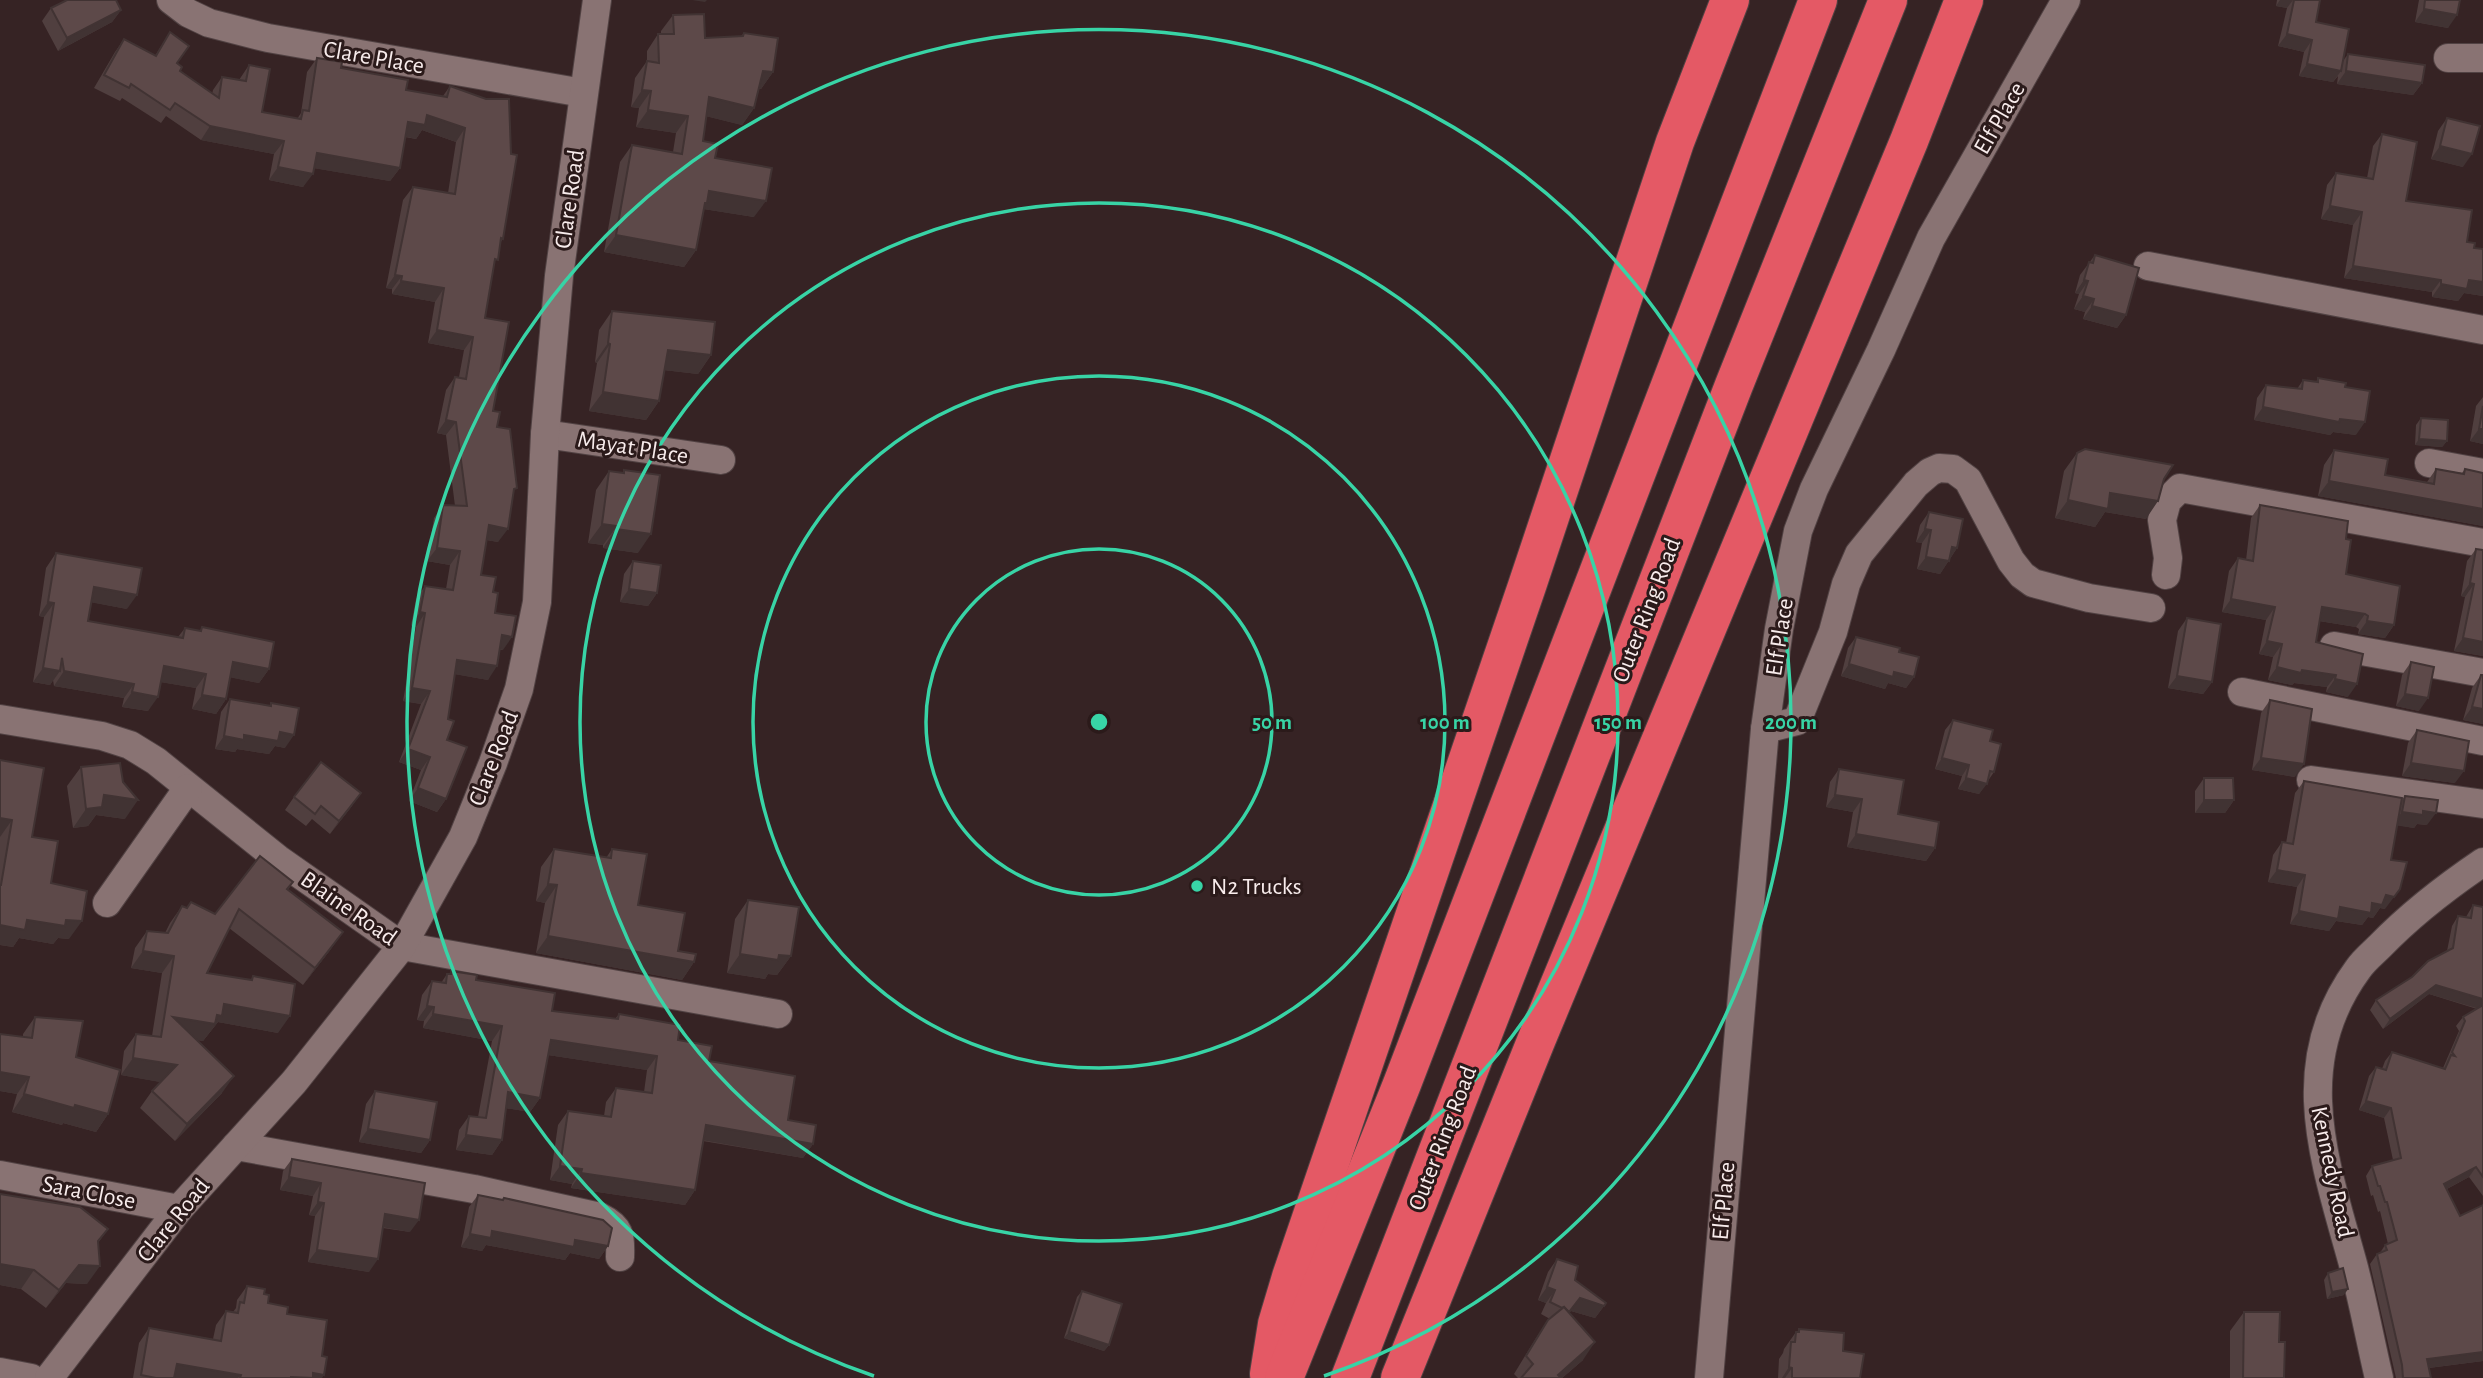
<svg xmlns="http://www.w3.org/2000/svg" width="2483" height="1378" font-family="'Alegreya Sans',sans-serif">
<rect width="100%" height="100%" fill="#362324"/>
<g fill="none" stroke-linecap="round" stroke-linejoin="round">
<g stroke="#514243" stroke-width="30">
<g id="minor">
<path d="M 171,0 L 188,13 L 209,23 L 268,38 L 583,93"/>
<path d="M 2448,58 L 2483,58"/>
<path d="M 2148,266 L 2483,330"/>
<path d="M 545,434 L 721,460"/>
<path d="M 2429,463 L 2483,473"/>
<path d="M 2166,575 L 2168,558 L 2162,520 L 2167,501 L 2180,488 L 2483,543"/>
<path d="M 2334,646 L 2483,673"/>
<path d="M 2242,692 L 2483,741"/>
<path d="M 0,719 L 102,736 L 130,745 L 156,761 L 278,859 L 402,946 L 778,1014"/>
<path d="M 1765,729 L 1797,721 L 1833,632 L 1846,584 L 1859,554 L 1916,484 L 1930,472 L 1939,468 L 1953,469 L 1968,480 L 2011,561 L 2022,575 L 2033,583 L 2089,598 L 2151,608"/>
<path d="M 2311,780 L 2483,804"/>
<path d="M 107,903 L 188,788"/>
<path d="M 236,1146 L 474,1189 L 600,1217 C 620,1227 621,1235 620,1257"/>
<path d="M 0,1175 L 179,1209"/>
<path d="M 0,1372 L 31,1378"/>
<path d="M 49,1378 L 179,1209 L 294,1082 L 402,946 L 463,837 L 493,763 L 519,689 L 537,602 L 545,434 L 559,276 L 597,0"/>
<path d="M 1709,1378 L 1765,729 L 1779,629 L 1798,531 L 1814,489 L 1881,350 L 1931,238 L 2066,0"/>
<path d="M 2379,1378 C 2370,1340 2363,1301 2353,1264 C 2325,1162 2288,1064 2358,969 C 2364,960 2373,953 2380,946 C 2411,914 2446,887 2483,862"/>
</g>
</g>
<g stroke="#514243" stroke-width="40">
<g id="highway">
<path d="M 1269,1374 L 1277,1324 L 1291,1277 L 1527,586 L 1675,142 L 1730,0"/>
<path d="M 1284,1378 L 1402,1084 L 1818,0"/>
<path d="M 1350,1378 L 1734,385 L 1888,0"/>
<path d="M 1400,1378 L 1536,1041 L 1909,141 L 1964,0"/>
</g>
</g>
<use href="#minor" stroke="#897373" stroke-width="28"/>
<use href="#highway" stroke="#e45965" stroke-width="38"/>
</g>
<g fill="#503f3f">
<path d="M 2277,0 L 2320,0 L 2316,22 L 2343,61 L 2348,54 L 2422,83 L 2413,95 L 2337,84 L 2338,76 L 2333,82 L 2299,76 L 2304,52 L 2278,46 L 2287,8 L 2276,6 Z"/>
<path d="M 2419,0 L 2460,0 L 2448,28 L 2415,22 Z"/>
<path d="M 51,8 L 121,10 L 112,22 L 58,51 L 42,21 Z"/>
<path d="M 673,15 L 705,38 L 741,36 L 744,33 L 773,72 L 761,89 L 759,89 L 754,108 L 742,125 L 706,116 L 703,141 L 754,217 L 704,209 L 696,250 L 684,267 L 604,252 L 620,162 L 632,145 L 673,152 L 676,133 L 636,127 L 639,108 L 631,107 L 635,78 L 647,61 L 647,51 L 658,34 L 661,34 L 661,31 Z"/>
<path d="M 170,32 L 177,63 L 180,71 L 212,94 L 213,90 L 222,77 L 239,80 L 249,65 L 262,112 L 297,119 L 301,113 L 307,72 L 317,58 L 341,68 L 406,90 L 443,96 L 450,86 L 503,239 L 500,243 L 494,265 L 485,318 L 493,411 L 513,494 L 498,542 L 487,540 L 481,575 L 493,592 L 495,613 L 503,650 L 500,650 L 488,680 L 455,674 L 448,719 L 446,799 L 437,812 L 409,801 L 421,770 L 399,762 L 421,704 L 403,701 L 416,627 L 411,626 L 416,599 L 425,586 L 446,589 L 450,565 L 427,561 L 434,518 L 443,505 L 455,506 L 446,435 L 437,433 L 446,390 L 455,377 L 459,377 L 464,350 L 428,343 L 435,302 L 392,294 L 392,289 L 386,288 L 403,200 L 413,187 L 448,193 L 456,142 L 422,130 L 416,139 L 405,137 L 400,168 L 390,181 L 314,168 L 303,187 L 269,180 L 274,154 L 201,140 L 166,116 L 161,123 L 122,98 L 120,101 L 94,88 L 115,52 L 124,39 L 155,56 Z"/>
<path d="M 2447,118 L 2463,167 L 2431,159 L 2438,131 Z"/>
<path d="M 2382,134 L 2406,201 L 2474,248 L 2483,249 L 2483,296 L 2464,293 L 2458,301 L 2432,297 L 2432,292 L 2344,278 L 2353,225 L 2321,219 L 2327,185 L 2336,173 L 2367,178 L 2373,146 Z"/>
<path d="M 2095,255 L 2126,315 L 2117,328 L 2083,319 L 2085,312 L 2074,309 L 2079,294 L 2075,293 L 2080,275 Z"/>
<path d="M 612,311 L 711,355 L 698,374 L 664,370 L 659,401 L 646,420 L 589,411 L 597,363 L 595,362 L 599,330 Z"/>
<path d="M 2318,378 L 2345,387 L 2356,435 L 2333,432 L 2330,435 L 2254,420 L 2257,398 L 2266,385 L 2297,389 L 2303,380 L 2316,382 Z"/>
<path d="M 2483,397 L 2483,444 L 2470,441 L 2476,406 Z"/>
<path d="M 2421,418 L 2447,441 L 2442,447 L 2415,445 L 2416,425 Z"/>
<path d="M 2334,450 L 2385,475 L 2427,482 L 2436,469 L 2462,473 L 2465,469 L 2483,526 L 2318,496 L 2324,465 Z"/>
<path d="M 2077,453 L 2164,479 L 2146,519 L 2105,512 L 2095,527 L 2055,518 L 2064,471 Z"/>
<path d="M 624,470 L 638,553 L 603,548 L 603,545 L 588,543 L 596,490 L 609,471 L 623,473 Z"/>
<path d="M 2260,505 L 2346,539 L 2346,574 L 2394,625 L 2385,638 L 2358,634 L 2359,629 L 2356,627 L 2319,621 L 2316,642 L 2348,697 L 2326,692 L 2327,687 L 2294,683 L 2292,685 L 2268,680 L 2273,657 L 2259,654 L 2266,620 L 2222,612 L 2229,571 L 2238,558 L 2246,560 L 2251,518 Z"/>
<path d="M 1929,512 L 1957,548 L 1940,574 L 1917,569 L 1922,543 L 1916,542 L 1920,525 Z"/>
<path d="M 2476,549 L 2483,656 L 2454,651 L 2465,597 L 2461,596 L 2467,561 Z"/>
<path d="M 56,553 L 127,609 L 91,602 L 88,621 L 178,637 L 185,628 L 200,631 L 202,627 L 269,669 L 259,683 L 230,677 L 226,699 L 216,714 L 192,709 L 196,688 L 161,682 L 148,711 L 122,707 L 124,698 L 54,686 L 53,680 L 50,685 L 33,682 L 44,617 L 39,616 L 46,568 Z"/>
<path d="M 633,561 L 657,593 L 648,606 L 620,602 L 624,574 Z"/>
<path d="M 2187,618 L 2212,682 L 2203,694 L 2168,688 L 2178,631 Z"/>
<path d="M 1856,637 L 1914,677 L 1906,688 L 1888,683 L 1885,689 L 1841,676 L 1848,648 Z"/>
<path d="M 2411,662 L 2419,711 L 2396,706 L 2402,675 Z"/>
<path d="M 2481,675 L 2483,724 L 2463,720 L 2472,688 Z"/>
<path d="M 230,699 L 269,706 L 271,703 L 285,748 L 275,746 L 269,754 L 237,749 L 235,752 L 215,749 L 221,712 Z"/>
<path d="M 2270,700 L 2295,777 L 2252,770 L 2261,713 Z"/>
<path d="M 1953,720 L 1990,741 L 1994,772 L 1979,794 L 1958,789 L 1962,776 L 1935,769 L 1945,730 Z"/>
<path d="M 2417,730 L 2455,783 L 2402,776 L 2408,743 Z"/>
<path d="M 0,760 L 51,883 L 69,939 L 58,938 L 53,944 L 19,938 L 13,947 L 0,945 Z"/>
<path d="M 81,767 L 125,819 L 96,815 L 88,826 L 73,828 L 67,786 Z"/>
<path d="M 1839,769 L 1898,814 L 1935,848 L 1926,861 L 1847,847 L 1853,812 L 1826,807 L 1830,782 Z"/>
<path d="M 2204,778 L 2234,800 L 2225,813 L 2195,813 L 2195,791 Z"/>
<path d="M 2304,781 L 2401,801 L 2405,796 L 2427,825 L 2417,824 L 2414,828 L 2397,825 L 2391,860 L 2385,909 L 2380,908 L 2373,918 L 2368,917 L 2362,925 L 2336,921 L 2329,931 L 2290,924 L 2297,887 L 2268,882 L 2273,855 L 2282,842 L 2286,843 L 2295,793 Z"/>
<path d="M 294,797 L 352,806 L 330,834 L 312,819 L 306,826 L 285,810 Z"/>
<path d="M 554,849 L 606,858 L 612,849 L 638,905 L 678,951 L 694,962 L 682,980 L 536,953 L 545,903 L 536,901 L 541,867 Z"/>
<path d="M 293,882 L 288,890 L 331,949 L 303,985 L 229,928 L 207,973 L 251,980 L 253,976 L 278,1033 L 218,1022 L 203,1041 L 197,1040 L 222,1093 L 175,1141 L 140,1108 L 152,1091 L 161,1082 L 121,1075 L 124,1051 L 136,1034 L 152,1036 L 162,973 L 131,968 L 135,948 L 147,931 L 165,933 L 170,923 L 182,906 L 186,908 L 191,902 L 215,914 Z"/>
<path d="M 748,900 L 791,956 L 777,975 L 768,974 L 765,979 L 727,973 L 735,919 Z"/>
<path d="M 2473,905 L 2483,907 L 2483,1196 L 2469,1177 L 2447,1189 L 2460,1216 L 2483,1205 L 2483,1361 L 2429,1368 L 2430,1378 L 2396,1378 L 2370,1264 L 2377,1254 L 2380,1253 L 2385,1245 L 2388,1244 L 2380,1211 L 2378,1212 L 2373,1195 L 2371,1196 L 2366,1176 L 2372,1166 L 2393,1160 L 2384,1118 L 2359,1110 L 2369,1076 L 2376,1067 L 2382,1069 L 2385,1061 L 2392,1052 L 2443,1068 L 2459,1031 L 2456,1026 L 2463,1017 L 2477,1009 L 2429,994 L 2383,1029 L 2370,1010 L 2376,1000 L 2412,977 L 2447,951 L 2452,926 L 2458,916 L 2466,917 Z"/>
<path d="M 451,971 L 552,1011 L 615,1019 L 619,1014 L 678,1040 L 709,1061 L 788,1120 L 813,1144 L 803,1158 L 703,1141 L 695,1190 L 685,1205 L 571,1188 L 572,1184 L 550,1180 L 558,1125 L 568,1111 L 604,1116 L 606,1102 L 616,1088 L 644,1092 L 647,1070 L 548,1055 L 540,1098 L 530,1112 L 506,1108 L 502,1140 L 492,1155 L 456,1150 L 459,1130 L 469,1116 L 478,1117 L 492,1041 L 423,1028 L 424,1021 L 417,1020 L 422,995 L 432,981 L 441,983 L 447,974 L 449,974 Z"/>
<path d="M 35,1017 L 76,1057 L 108,1114 L 96,1132 L 63,1123 L 62,1125 L 12,1112 L 17,1094 L 0,1091 L 0,1034 L 23,1037 L 23,1034 Z"/>
<path d="M 375,1091 L 430,1140 L 421,1153 L 359,1142 L 366,1104 Z"/>
<path d="M 292,1159 L 410,1232 L 383,1228 L 369,1272 L 308,1262 L 315,1216 L 309,1215 L 313,1196 L 280,1190 L 283,1171 Z"/>
<path d="M 478,1195 L 503,1200 L 504,1198 L 608,1246 L 599,1259 L 570,1253 L 565,1260 L 486,1245 L 482,1251 L 461,1247 L 469,1207 Z"/>
<path d="M 108,1229 L 98,1243 L 87,1284 L 66,1283 L 46,1308 L 21,1289 L 0,1285 Z"/>
<path d="M 1557,1259 L 1575,1280 L 1604,1306 L 1595,1318 L 1571,1311 L 1569,1313 L 1583,1360 L 1562,1378 L 1518,1378 L 1514,1374 L 1536,1338 L 1550,1319 L 1541,1314 L 1546,1303 L 1538,1300 L 1548,1272 Z"/>
<path d="M 2328,1273 L 2344,1295 L 2327,1299 L 2324,1280 Z"/>
<path d="M 247,1286 L 264,1294 L 268,1303 L 287,1314 L 322,1356 L 322,1378 L 133,1378 L 139,1343 L 149,1328 L 213,1339 L 216,1325 L 226,1311 L 233,1312 L 236,1308 L 237,1300 Z"/>
<path d="M 1082,1291 L 1109,1345 L 1104,1351 L 1064,1338 L 1077,1297 Z"/>
<path d="M 2244,1312 L 2279,1342 L 2284,1378 L 2230,1378 L 2230,1331 Z"/>
<path d="M 1799,1329 L 1843,1351 L 1860,1378 L 1778,1378 L 1779,1359 L 1783,1353 L 1784,1349 L 1796,1332 L 1797,1332 Z"/>
</g>
<g fill="#413333">
<path d="M 692,0 L 707,0 L 705,2 Z"/>
<path d="M 2280,0 L 2293,0 L 2287,8 L 2276,6 Z"/>
<path d="M 2424,9 L 2457,15 L 2448,28 L 2415,22 Z"/>
<path d="M 121,10 L 112,22 L 58,51 L 67,38 Z"/>
<path d="M 2287,34 L 2312,40 L 2304,52 L 2278,46 Z"/>
<path d="M 2307,64 L 2341,71 L 2333,82 L 2299,76 Z"/>
<path d="M 763,71 L 773,72 L 761,89 L 751,88 Z"/>
<path d="M 2346,71 L 2422,83 L 2413,95 L 2337,84 Z"/>
<path d="M 642,90 L 651,91 L 639,108 L 631,107 Z"/>
<path d="M 709,97 L 754,108 L 742,125 L 697,114 Z"/>
<path d="M 648,110 L 688,116 L 676,133 L 636,127 Z"/>
<path d="M 427,115 L 465,128 L 456,142 L 422,130 L 416,139 L 399,135 L 408,122 Z"/>
<path d="M 210,126 L 284,141 L 274,154 L 201,140 Z"/>
<path d="M 2440,146 L 2472,154 L 2463,167 L 2431,159 Z"/>
<path d="M 317,153 L 400,168 L 390,181 L 307,167 Z"/>
<path d="M 278,167 L 313,174 L 303,187 L 269,180 Z"/>
<path d="M 709,191 L 766,201 L 754,217 L 703,209 Z"/>
<path d="M 2330,206 L 2362,212 L 2353,225 L 2321,219 Z"/>
<path d="M 616,235 L 696,250 L 684,267 L 604,252 Z"/>
<path d="M 2353,266 L 2441,280 L 2432,292 L 2344,278 Z"/>
<path d="M 395,275 L 402,276 L 392,289 L 386,288 Z"/>
<path d="M 2084,280 L 2088,281 L 2079,294 L 2075,293 Z"/>
<path d="M 2469,280 L 2483,282 L 2483,296 L 2464,293 L 2458,301 L 2432,297 L 2441,284 Z"/>
<path d="M 401,281 L 444,288 L 435,302 L 392,294 Z"/>
<path d="M 2083,296 L 2094,299 L 2085,312 L 2074,309 Z"/>
<path d="M 2092,306 L 2126,315 L 2117,328 L 2083,319 Z"/>
<path d="M 437,330 L 473,337 L 464,350 L 428,343 Z"/>
<path d="M 608,343 L 610,344 L 597,363 L 595,362 Z"/>
<path d="M 668,350 L 711,355 L 698,374 L 654,369 Z"/>
<path d="M 603,392 L 659,401 L 646,420 L 589,411 Z"/>
<path d="M 2263,407 L 2340,419 L 2365,422 L 2356,435 L 2333,432 L 2330,435 L 2254,420 Z"/>
<path d="M 446,420 L 456,422 L 446,435 L 437,433 Z"/>
<path d="M 2479,429 L 2483,429 L 2483,444 L 2470,441 Z"/>
<path d="M 2419,439 L 2447,441 L 2442,447 L 2415,445 Z"/>
<path d="M 2329,481 L 2483,509 L 2483,526 L 2318,496 Z"/>
<path d="M 2110,493 L 2158,501 L 2146,519 L 2105,512 L 2095,527 L 2055,518 L 2068,500 Z"/>
<path d="M 602,524 L 617,526 L 603,545 L 588,543 Z"/>
<path d="M 489,525 L 508,529 L 498,542 L 480,539 Z"/>
<path d="M 616,529 L 651,534 L 638,553 L 603,548 Z"/>
<path d="M 1925,529 L 1931,530 L 1922,543 L 1916,542 Z"/>
<path d="M 1952,547 L 1957,548 L 1940,574 L 1917,569 L 1926,557 Z"/>
<path d="M 437,548 L 460,551 L 450,565 L 427,561 Z"/>
<path d="M 2470,583 L 2474,584 L 2465,597 L 2461,596 Z"/>
<path d="M 94,587 L 137,595 L 127,609 L 84,601 Z"/>
<path d="M 629,589 L 657,593 L 648,606 L 620,602 Z"/>
<path d="M 2231,599 L 2275,607 L 2266,620 L 2222,612 Z"/>
<path d="M 48,602 L 54,603 L 44,617 L 39,616 Z"/>
<path d="M 2322,607 L 2365,614 L 2356,627 L 2313,620 Z"/>
<path d="M 420,612 L 425,613 L 416,627 L 411,626 Z"/>
<path d="M 2367,621 L 2394,625 L 2385,638 L 2358,634 Z"/>
<path d="M 502,635 L 512,637 L 503,650 L 493,648 Z"/>
<path d="M 2463,638 L 2483,642 L 2483,656 L 2454,651 Z"/>
<path d="M 2267,641 L 2282,644 L 2273,657 L 2259,654 Z"/>
<path d="M 457,660 L 497,666 L 488,680 L 448,673 Z"/>
<path d="M 233,662 L 269,669 L 259,683 L 223,676 Z"/>
<path d="M 1849,664 L 1894,672 L 1914,677 L 1906,688 L 1888,683 L 1885,689 L 1841,676 Z"/>
<path d="M 164,666 L 206,674 L 196,688 L 154,681 Z"/>
<path d="M 2277,667 L 2302,670 L 2336,675 L 2327,687 L 2294,683 L 2292,685 L 2268,680 Z"/>
<path d="M 43,668 L 60,671 L 50,685 L 33,682 Z"/>
<path d="M 64,671 L 134,684 L 124,698 L 54,686 Z"/>
<path d="M 2177,676 L 2212,682 L 2203,694 L 2168,688 Z"/>
<path d="M 2335,679 L 2357,684 L 2348,697 L 2326,692 Z"/>
<path d="M 412,688 L 430,691 L 421,704 L 403,701 Z"/>
<path d="M 132,692 L 158,697 L 148,711 L 122,707 Z"/>
<path d="M 2405,694 L 2428,698 L 2419,711 L 2396,706 Z"/>
<path d="M 202,695 L 226,699 L 216,714 L 192,709 Z"/>
<path d="M 2472,707 L 2483,709 L 2483,724 L 2463,720 Z"/>
<path d="M 280,732 L 294,735 L 285,748 L 275,746 L 269,754 L 237,749 L 235,752 L 215,749 L 224,736 Z"/>
<path d="M 408,749 L 430,757 L 421,770 L 399,762 Z"/>
<path d="M 1942,758 L 1969,765 L 1962,776 L 1935,769 Z"/>
<path d="M 2261,758 L 2304,764 L 2295,777 L 2252,770 Z"/>
<path d="M 2411,763 L 2464,771 L 2455,783 L 2402,776 Z"/>
<path d="M 1966,778 L 1987,784 L 1979,794 L 1958,789 Z"/>
<path d="M 418,788 L 446,799 L 437,812 L 409,801 Z"/>
<path d="M 361,793 L 352,806 L 330,834 L 339,821 Z"/>
<path d="M 104,795 L 138,800 L 125,819 L 96,815 L 88,826 L 73,828 L 86,809 Z"/>
<path d="M 1835,795 L 1862,799 L 1853,812 L 1826,807 Z"/>
<path d="M 2204,800 L 2234,800 L 2225,813 L 2195,813 Z"/>
<path d="M 2423,811 L 2436,813 L 2427,825 L 2417,824 L 2414,828 L 2393,825 L 2402,812 Z"/>
<path d="M 0,818 L 12,820 L 0,837 Z"/>
<path d="M 1856,834 L 1935,848 L 1926,861 L 1847,847 Z"/>
<path d="M 2277,870 L 2305,875 L 2297,887 L 2268,882 Z"/>
<path d="M 548,884 L 557,885 L 545,903 L 536,901 Z"/>
<path d="M 2400,889 L 2385,909 L 2380,908 L 2373,918 L 2368,917 L 2362,925 L 2336,921 L 2329,931 L 2290,924 L 2299,911 L 2372,903 L 2386,895 Z"/>
<path d="M 27,920 L 66,920 L 82,921 L 69,939 L 58,938 L 53,944 L 19,938 L 13,947 L 0,945 L 0,925 Z"/>
<path d="M 343,932 L 331,949 L 303,985 L 315,968 Z"/>
<path d="M 548,936 L 694,962 L 682,980 L 536,953 Z"/>
<path d="M 143,951 L 174,956 L 162,973 L 131,968 Z"/>
<path d="M 740,954 L 779,955 L 791,956 L 777,975 L 768,974 L 765,979 L 727,973 Z"/>
<path d="M 2436,985 L 2483,999 L 2483,1010 L 2429,994 L 2383,1029 L 2390,1019 Z"/>
<path d="M 224,1004 L 290,1016 L 278,1033 L 218,1022 L 203,1041 L 161,1034 L 173,1017 Z"/>
<path d="M 427,1006 L 434,1007 L 424,1021 L 417,1020 Z"/>
<path d="M 433,1014 L 502,1026 L 492,1041 L 423,1028 Z"/>
<path d="M 551,1040 L 657,1056 L 647,1070 L 541,1054 Z"/>
<path d="M 133,1058 L 177,1065 L 165,1083 L 121,1075 Z"/>
<path d="M 0,1072 L 29,1077 L 17,1094 L 0,1091 Z"/>
<path d="M 234,1076 L 222,1093 L 175,1141 L 187,1124 Z"/>
<path d="M 508,1092 L 540,1098 L 530,1112 L 498,1107 Z"/>
<path d="M 24,1094 L 75,1105 L 108,1114 L 96,1132 L 63,1123 L 62,1125 L 12,1112 Z"/>
<path d="M 2366,1101 L 2391,1108 L 2384,1118 L 2359,1110 Z"/>
<path d="M 706,1125 L 813,1144 L 803,1158 L 696,1139 Z"/>
<path d="M 368,1129 L 430,1140 L 421,1153 L 359,1142 Z"/>
<path d="M 466,1135 L 502,1140 L 492,1155 L 456,1150 Z"/>
<path d="M 560,1166 L 582,1169 L 572,1184 L 550,1180 Z"/>
<path d="M 2476,1167 L 2469,1177 L 2437,1194 L 2444,1184 Z"/>
<path d="M 581,1173 L 695,1190 L 685,1205 L 571,1188 Z"/>
<path d="M 289,1177 L 321,1183 L 313,1196 L 280,1190 Z"/>
<path d="M 318,1202 L 324,1203 L 315,1216 L 309,1215 Z"/>
<path d="M 385,1214 L 419,1220 L 410,1232 L 376,1226 Z"/>
<path d="M 492,1231 L 575,1240 L 608,1246 L 599,1259 L 570,1253 L 565,1260 L 486,1245 L 482,1251 L 461,1247 L 470,1234 Z"/>
<path d="M 317,1250 L 378,1259 L 369,1272 L 308,1262 Z"/>
<path d="M 0,1264 L 34,1270 L 21,1289 L 0,1285 Z"/>
<path d="M 79,1265 L 100,1266 L 87,1284 L 66,1283 L 46,1308 L 59,1290 Z"/>
<path d="M 1547,1287 L 1555,1290 L 1546,1303 L 1538,1300 Z"/>
<path d="M 2348,1289 L 2344,1295 L 2327,1299 L 2332,1292 Z"/>
<path d="M 1580,1298 L 1604,1306 L 1595,1318 L 1571,1311 L 1560,1324 Z"/>
<path d="M 1069,1332 L 1109,1345 L 1104,1351 L 1064,1338 Z"/>
<path d="M 1595,1342 L 1583,1360 L 1562,1378 L 1556,1378 Z"/>
<path d="M 2483,1352 L 2483,1361 L 2420,1369 L 2427,1359 Z"/>
<path d="M 177,1364 L 241,1375 L 238,1378 L 167,1378 Z"/>
<path d="M 1789,1367 L 1792,1368 L 1785,1378 L 1782,1378 Z"/>
<path d="M 313,1373 L 324,1375 L 322,1378 L 310,1378 Z"/>
</g>
<g fill="#5d4949" stroke="#413333" stroke-width="2">
<path d="M 67,0 L 116,0 L 121,10 L 67,38 L 51,8 Z"/>
<path d="M 2294,0 L 2320,0 L 2316,22 L 2349,29 L 2341,71 L 2307,64 L 2312,40 L 2287,34 Z"/>
<path d="M 2425,0 L 2460,0 L 2457,15 L 2424,9 Z"/>
<path d="M 704,14 L 705,38 L 743,36 L 744,33 L 778,38 L 773,72 L 763,71 L 754,108 L 709,97 L 703,141 L 718,144 L 715,158 L 772,168 L 766,201 L 709,191 L 707,203 L 705,203 L 696,250 L 616,235 L 632,145 L 682,154 L 688,116 L 648,110 L 651,91 L 642,90 L 647,61 L 659,63 L 658,34 L 674,34 L 673,15 Z"/>
<path d="M 170,32 L 189,46 L 177,63 L 182,67 L 180,71 L 219,98 L 222,77 L 246,81 L 249,65 L 270,69 L 262,112 L 301,119 L 303,110 L 309,111 L 317,58 L 342,62 L 341,68 L 408,80 L 406,90 L 447,97 L 450,86 L 486,99 L 509,99 L 511,154 L 517,155 L 503,239 L 501,238 L 498,260 L 495,259 L 485,318 L 509,322 L 493,411 L 500,412 L 497,427 L 510,429 L 517,488 L 514,489 L 508,529 L 489,525 L 481,575 L 496,577 L 493,592 L 498,593 L 495,613 L 516,616 L 512,637 L 502,635 L 497,666 L 457,660 L 448,719 L 454,721 L 447,740 L 467,747 L 446,799 L 418,788 L 430,757 L 408,749 L 430,691 L 412,688 L 425,613 L 420,612 L 425,586 L 453,590 L 460,551 L 437,548 L 443,505 L 467,506 L 456,422 L 446,420 L 455,377 L 466,379 L 473,337 L 437,330 L 444,288 L 401,281 L 402,276 L 395,275 L 413,187 L 455,194 L 465,128 L 427,115 L 425,125 L 408,122 L 400,168 L 317,153 L 313,174 L 278,167 L 284,141 L 210,126 L 175,103 L 170,110 L 131,84 L 129,88 L 104,75 L 124,39 L 156,56 Z"/>
<path d="M 2348,54 L 2425,65 L 2422,83 L 2346,71 Z"/>
<path d="M 2447,118 L 2480,126 L 2472,154 L 2440,146 Z"/>
<path d="M 2382,134 L 2417,142 L 2406,201 L 2472,210 L 2467,242 L 2475,243 L 2474,248 L 2483,249 L 2483,282 L 2469,280 L 2467,289 L 2441,284 L 2441,280 L 2353,266 L 2362,212 L 2330,206 L 2336,173 L 2373,179 Z"/>
<path d="M 2095,255 L 2139,268 L 2126,315 L 2092,306 L 2094,299 L 2083,296 L 2088,281 L 2084,280 L 2089,262 L 2093,263 Z"/>
<path d="M 612,311 L 715,322 L 711,355 L 668,350 L 659,401 L 603,392 L 610,344 L 608,343 Z"/>
<path d="M 2318,378 L 2346,383 L 2345,387 L 2370,391 L 2365,422 L 2340,419 L 2339,422 L 2263,407 L 2266,385 L 2302,389 L 2303,380 L 2318,382 Z"/>
<path d="M 2483,406 L 2483,429 L 2479,429 Z"/>
<path d="M 2421,418 L 2448,420 L 2447,441 L 2419,439 Z"/>
<path d="M 2085,449 L 2173,465 L 2164,479 L 2158,501 L 2110,493 L 2108,509 L 2068,500 L 2077,453 Z"/>
<path d="M 2334,450 L 2388,459 L 2385,475 L 2434,484 L 2436,469 L 2464,474 L 2465,469 L 2483,473 L 2483,509 L 2329,481 Z"/>
<path d="M 624,470 L 660,475 L 651,534 L 616,529 L 617,526 L 602,524 L 609,471 L 624,473 Z"/>
<path d="M 2260,505 L 2348,521 L 2346,539 L 2351,540 L 2346,574 L 2400,586 L 2394,625 L 2367,621 L 2368,616 L 2365,614 L 2322,607 L 2316,642 L 2363,654 L 2357,684 L 2335,679 L 2336,675 L 2302,670 L 2301,673 L 2277,667 L 2282,644 L 2267,641 L 2275,607 L 2231,599 L 2238,558 L 2253,561 Z"/>
<path d="M 1929,512 L 1963,519 L 1957,548 L 1952,547 L 1949,561 L 1926,557 L 1931,530 L 1925,529 Z"/>
<path d="M 2476,549 L 2483,550 L 2483,642 L 2463,638 L 2474,584 L 2470,583 Z"/>
<path d="M 56,553 L 142,568 L 137,595 L 94,587 L 88,621 L 183,638 L 185,628 L 201,631 L 202,627 L 274,642 L 269,669 L 233,662 L 226,699 L 202,695 L 206,674 L 164,666 L 158,697 L 132,692 L 134,684 L 64,671 L 62,658 L 60,671 L 43,668 L 54,603 L 48,602 Z"/>
<path d="M 633,561 L 661,565 L 657,593 L 629,589 Z"/>
<path d="M 2187,618 L 2221,624 L 2212,682 L 2177,676 Z"/>
<path d="M 1856,637 L 1900,648 L 1899,652 L 1919,657 L 1914,677 L 1894,672 L 1893,677 L 1849,664 Z"/>
<path d="M 2411,662 L 2434,667 L 2428,698 L 2405,694 Z"/>
<path d="M 2481,675 L 2483,675 L 2483,709 L 2472,707 Z"/>
<path d="M 230,699 L 271,706 L 271,703 L 299,708 L 294,735 L 280,732 L 278,741 L 244,735 L 244,740 L 224,736 Z"/>
<path d="M 2270,700 L 2312,709 L 2304,764 L 2261,758 Z"/>
<path d="M 1953,720 L 1993,730 L 1990,741 L 2001,744 L 1994,772 L 1990,771 L 1987,784 L 1966,778 L 1969,765 L 1942,758 Z"/>
<path d="M 2417,730 L 2469,741 L 2464,771 L 2411,763 Z"/>
<path d="M 0,760 L 44,768 L 32,837 L 58,841 L 51,883 L 87,891 L 82,921 L 66,920 L 65,926 L 27,920 L 25,930 L 0,925 L 0,885 L 1,885 L 12,820 L 0,818 Z"/>
<path d="M 321,762 L 361,793 L 339,821 L 321,806 L 315,814 L 294,797 Z"/>
<path d="M 120,763 L 123,782 L 138,800 L 104,795 L 102,807 L 86,809 L 81,767 Z"/>
<path d="M 1839,769 L 1904,780 L 1898,814 L 1939,822 L 1935,848 L 1856,834 L 1862,799 L 1835,795 Z"/>
<path d="M 2204,778 L 2233,778 L 2234,800 L 2204,800 Z"/>
<path d="M 2304,781 L 2402,798 L 2391,860 L 2407,862 L 2400,889 L 2394,897 L 2386,895 L 2382,905 L 2372,903 L 2371,913 L 2340,907 L 2338,919 L 2299,911 L 2305,875 L 2277,870 L 2282,842 L 2293,844 Z"/>
<path d="M 2405,796 L 2438,800 L 2436,813 L 2423,811 L 2423,815 L 2402,812 Z"/>
<path d="M 554,849 L 611,858 L 612,849 L 647,854 L 638,905 L 685,913 L 678,951 L 696,954 L 694,962 L 548,936 L 557,885 L 548,884 Z"/>
<path d="M 260,856 L 293,882 L 287,889 L 343,932 L 315,968 L 239,909 L 207,973 L 252,980 L 253,976 L 295,984 L 290,1016 L 224,1004 L 222,1016 L 217,1015 L 215,1024 L 173,1017 L 234,1076 L 187,1124 L 152,1091 L 177,1065 L 133,1058 L 136,1034 L 161,1037 L 174,956 L 143,951 L 147,931 L 168,933 L 182,906 L 187,908 L 191,902 L 215,914 Z"/>
<path d="M 748,900 L 799,907 L 791,956 L 779,955 L 778,960 L 740,954 Z"/>
<path d="M 2473,905 L 2483,907 L 2483,999 L 2436,985 L 2390,1019 L 2376,1000 L 2412,977 L 2428,961 L 2453,948 L 2458,916 L 2471,918 Z"/>
<path d="M 451,971 L 477,975 L 476,980 L 555,993 L 552,1011 L 618,1019 L 619,1014 L 680,1025 L 678,1040 L 712,1046 L 709,1061 L 795,1076 L 788,1120 L 816,1125 L 813,1144 L 706,1125 L 695,1190 L 581,1173 L 582,1169 L 560,1166 L 568,1111 L 611,1117 L 616,1088 L 652,1093 L 657,1056 L 551,1040 L 540,1098 L 508,1092 L 502,1140 L 466,1135 L 469,1116 L 486,1118 L 502,1026 L 433,1014 L 434,1007 L 427,1006 L 432,981 L 446,983 L 447,974 L 451,974 Z"/>
<path d="M 2483,1005 L 2483,1177 L 2476,1167 L 2444,1184 L 2460,1216 L 2483,1205 L 2483,1352 L 2427,1359 L 2431,1378 L 2403,1378 L 2402,1365 L 2377,1254 L 2387,1250 L 2385,1245 L 2397,1240 L 2387,1202 L 2385,1202 L 2380,1186 L 2378,1186 L 2372,1166 L 2401,1158 L 2391,1108 L 2366,1101 L 2376,1067 L 2386,1070 L 2392,1052 L 2445,1069 L 2451,1055 L 2455,1056 L 2452,1052 L 2465,1021 L 2463,1017 Z"/>
<path d="M 35,1017 L 83,1021 L 76,1057 L 120,1070 L 108,1114 L 75,1105 L 74,1108 L 24,1094 L 29,1077 L 0,1072 L 0,1034 L 32,1038 Z"/>
<path d="M 375,1091 L 437,1102 L 430,1140 L 368,1129 Z"/>
<path d="M 292,1159 L 425,1183 L 419,1220 L 385,1214 L 378,1259 L 317,1250 L 324,1203 L 318,1202 L 321,1183 L 289,1177 Z"/>
<path d="M 0,1194 L 80,1207 L 108,1229 L 98,1241 L 100,1266 L 79,1265 L 59,1290 L 34,1270 L 0,1264 Z"/>
<path d="M 478,1195 L 503,1200 L 504,1198 L 603,1220 L 612,1228 L 608,1246 L 575,1240 L 574,1247 L 492,1231 L 491,1238 L 470,1234 Z"/>
<path d="M 1557,1259 L 1578,1266 L 1575,1280 L 1606,1303 L 1604,1306 L 1580,1298 L 1569,1312 L 1564,1307 L 1562,1308 L 1550,1302 L 1555,1290 L 1547,1287 Z"/>
<path d="M 2343,1268 L 2348,1289 L 2332,1292 L 2328,1273 Z"/>
<path d="M 247,1286 L 265,1289 L 264,1294 L 269,1295 L 268,1303 L 288,1307 L 287,1314 L 327,1320 L 322,1356 L 327,1357 L 324,1375 L 313,1373 L 313,1378 L 291,1377 L 291,1378 L 240,1378 L 241,1375 L 177,1364 L 174,1378 L 156,1378 L 141,1375 L 149,1328 L 221,1341 L 226,1311 L 238,1313 L 240,1302 L 244,1303 Z"/>
<path d="M 1082,1291 L 1122,1304 L 1109,1345 L 1069,1332 Z"/>
<path d="M 1564,1307 L 1595,1342 L 1558,1375 L 1561,1378 L 1521,1378 L 1533,1364 L 1526,1356 L 1548,1320 Z"/>
<path d="M 2244,1312 L 2280,1312 L 2279,1342 L 2285,1342 L 2284,1378 L 2243,1378 Z"/>
<path d="M 1799,1329 L 1844,1333 L 1843,1351 L 1864,1354 L 1860,1378 L 1792,1378 L 1792,1368 L 1789,1367 L 1791,1342 L 1795,1342 L 1796,1332 L 1799,1332 Z"/>
</g>
<g fill="none" stroke="#38d4a6" stroke-width="3.5">
<circle cx="1099" cy="722" r="173"/>
<circle cx="1099" cy="722" r="346"/>
<circle cx="1099" cy="722" r="519"/>
<path d="M874 1376A692 692 0 1 1 1324 1376"/>
</g>
<circle fill="#38d4a6" stroke="#2b1a1a" stroke-width="2.5" cx="1197" cy="886" r="7"/>
<g text-anchor="middle" stroke-width="6" stroke-linejoin="round" paint-order="stroke">
<g font-size="24" fill="#f8ecec" stroke="#2b1a1a">
<text transform="translate(374 57) rotate(10)" y="8">Clare Place</text>
<text transform="translate(1999 118) rotate(-60)" y="8">Elf Place</text>
<text transform="translate(569 199) rotate(-82)" y="8">Clare Road</text>
<text transform="translate(633 447) rotate(9)" y="8">Mayat Place</text>
<text transform="translate(1646 610) rotate(-69)" y="8">Outer Ring Road</text>
<text transform="translate(1779 637) rotate(-81)" y="8">Elf Place</text>
<text transform="translate(493 758) rotate(-69)" y="8">Clare Road</text>
<text transform="translate(349 908) rotate(35)" y="8">Blaine Road</text>
<text transform="translate(1442 1138) rotate(-69)" y="8">Outer Ring Road</text>
<text transform="translate(2333 1172) rotate(78)" y="8">Kennedy Road</text>
<text transform="translate(89 1192) rotate(11)" y="8">Sara Close</text>
<text transform="translate(1723 1201) rotate(-85)" y="8">Elf Place</text>
<text transform="translate(173 1220) rotate(-51)" y="8">Clare Road</text>
</g>
<g font-size="24" fill="#f8ecec" stroke="#2b1a1a" text-anchor="start">
<text x="1211" y="894">N2 Trucks</text>
</g>
</g>
<circle cx="1099" cy="722" r="10" fill="#38d4a6" stroke="#2b1a1a" stroke-width="3.5"/>
<g font-size="21" text-anchor="middle" font-weight="bold" fill="#38d4a6" stroke="#2b1a1a" stroke-width="6" stroke-linejoin="round" paint-order="stroke">
<text x="1272" y="729">50 m</text>
<text x="1445" y="729">100 m</text>
<text x="1618" y="729">150 m</text>
<text x="1791" y="729">200 m</text>
</g>
</svg>
